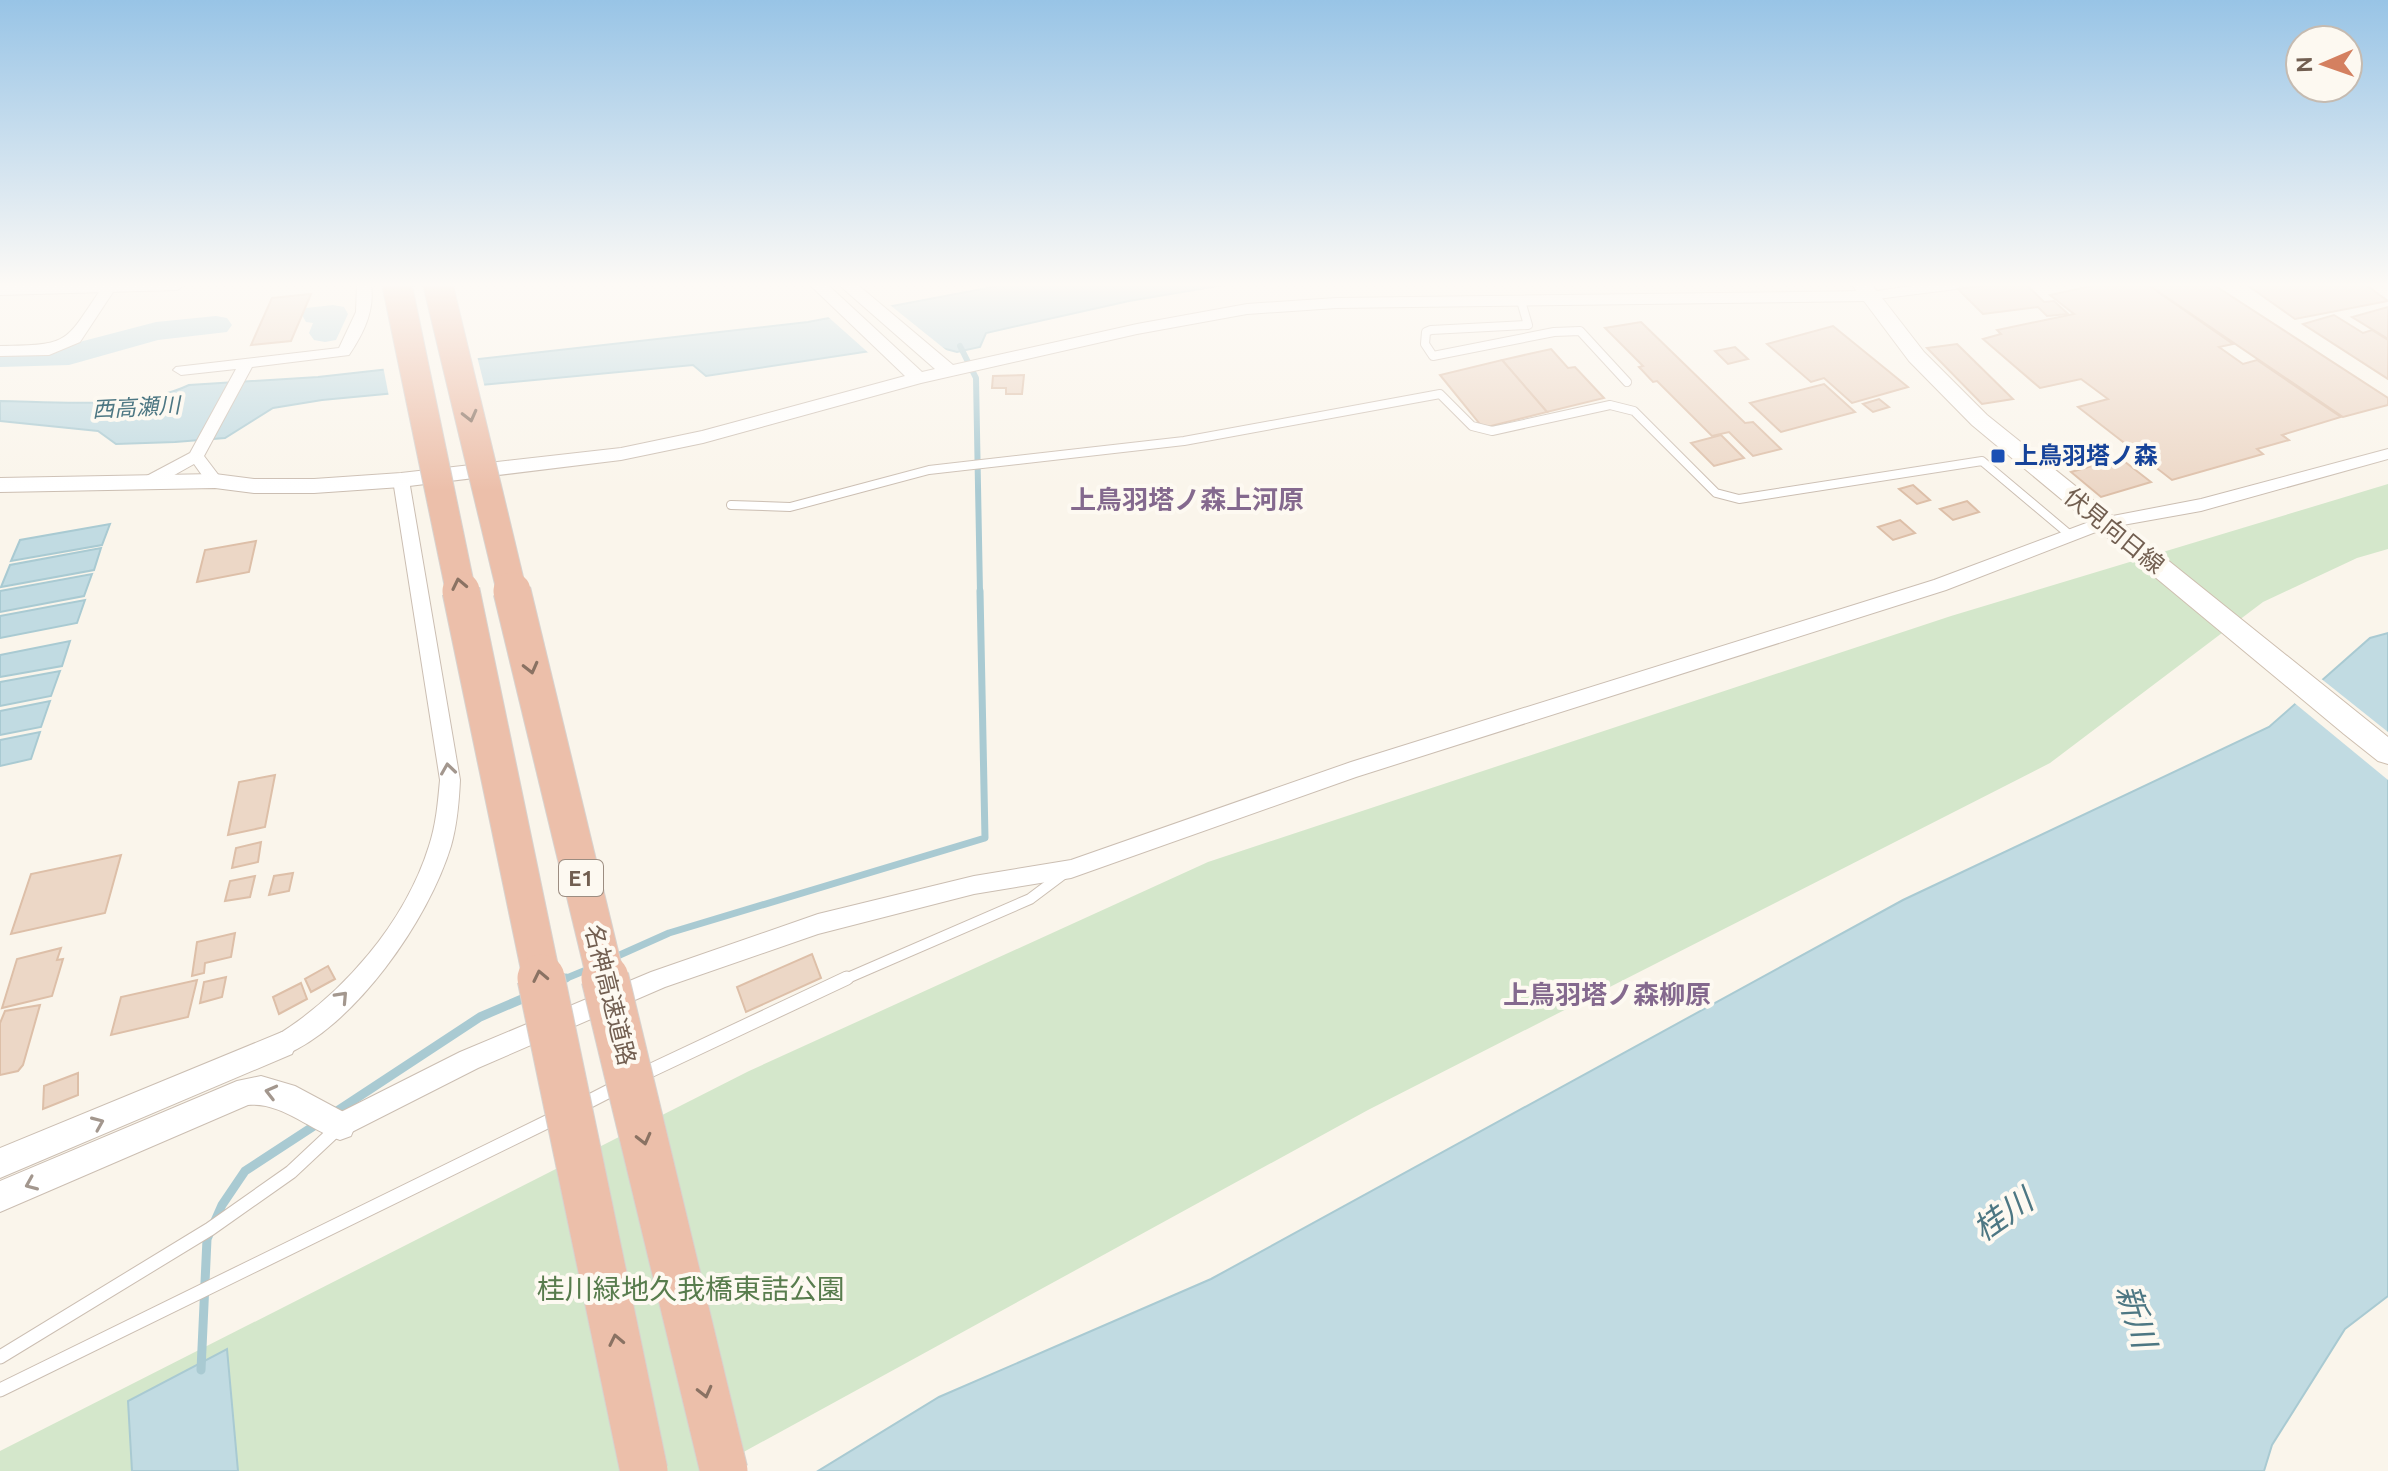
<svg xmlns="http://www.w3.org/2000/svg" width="2388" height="1471" font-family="Ubuntu,'Noto Sans JP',sans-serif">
<rect width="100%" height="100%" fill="#faf5eb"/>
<path fill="#d4e7cb" d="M 2388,484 L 2388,549 L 2357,558 L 2263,602 L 2050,763 L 1368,1110 L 709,1471 L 0,1471 L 0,1451 L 749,1071 L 1208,862 L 1951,616 Z"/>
<g fill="#c1dbe2" stroke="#a9cad2" stroke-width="2">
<path d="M 1003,285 L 1224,285 L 1129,301 L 986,333 L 980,347 L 957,352 L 923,343 L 706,376 L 693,365 L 322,400 L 273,408 L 225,438 L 175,442 L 116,444 L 98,431 L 0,421 L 0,401 C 57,402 137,410 189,385 L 318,377 L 808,322 Z"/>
<path d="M 110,524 L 102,545 L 11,561 L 20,540 Z"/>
<path d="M 101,548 L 94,570 L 1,587 L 10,565 Z"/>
<path d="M 92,574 L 84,596 L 0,612 L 0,591 Z"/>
<path d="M 85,600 L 77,623 L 0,638 L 0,616 Z"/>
<path d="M 2388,633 L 2388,1296 L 2345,1329 L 2272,1445 L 2264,1471 L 818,1471 L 939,1397 L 1211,1279 L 1903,900 L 2269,727 L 2370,638 Z"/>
<path d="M 70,641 L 62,666 L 0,677 L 0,655 Z"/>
<path d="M 60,671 L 51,696 L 0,706 L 0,682 Z"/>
<path d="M 50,701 L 41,727 L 0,735 L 0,711 Z"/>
<path d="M 40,732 L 31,759 L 0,766 L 0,740 Z"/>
<path d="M 227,1349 L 238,1471 L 132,1471 L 128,1401 Z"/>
</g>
<g fill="#faf5eb">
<path d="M 890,305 L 951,354 L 923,347 L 872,356 L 826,315 Z"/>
<path d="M 477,356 L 485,388 L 389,397 L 383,366 Z"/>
<path d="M 2319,677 L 2388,732 L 2388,780 L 2292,701 Z"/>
</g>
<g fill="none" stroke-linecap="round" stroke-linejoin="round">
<path stroke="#a9cad2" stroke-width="6" d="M 960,346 L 976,378 L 980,593"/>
<g stroke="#a9cad2" stroke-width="7">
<path d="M 613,958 L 669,933 L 985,838 L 980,591"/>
<path d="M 562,980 L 591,968"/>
</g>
<g stroke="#a9cad2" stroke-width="9">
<path d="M 558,982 L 566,978"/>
<path d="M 334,1113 L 480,1017 L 529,996"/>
<path d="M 201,1370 L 207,1239 L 222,1205 L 245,1171 L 320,1122"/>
</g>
<g fill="#c1dbe2" fill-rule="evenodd">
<path d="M 333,305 L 344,307 L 348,314 L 336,340 L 325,342 L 314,340 L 309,333 L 313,323 L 306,322 L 302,315 L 306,308 Z"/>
<path d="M 216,316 L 227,318 L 232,325 L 227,332 L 158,340 L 69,365 L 0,367 L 0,347 L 68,345 L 156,322 Z"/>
</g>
</g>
<g fill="#ecd7c6" stroke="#ddbfa8" stroke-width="2">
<path d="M 1988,285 L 2027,285 L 2044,302 L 2054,301 L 2068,314 L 2047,316 L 2038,307 L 1983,314 L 1958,289 Z"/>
<path d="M 2096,285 L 2148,285 L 2233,344 L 2219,347 L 2243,364 L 2257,360 L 2341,417 L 2282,435 L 2289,440 L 2257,449 L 2263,454 L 2172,480 L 2078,407 L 2108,399 L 2081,379 L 2040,388 L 1983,339 L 2001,334 L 1997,330 L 2074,314 L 2050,295 Z"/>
<path d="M 2214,285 L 2388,398 L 2388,405 L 2343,417 L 2150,286 Z"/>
<path d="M 2247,285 L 2366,285 L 2388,301 L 2295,319 Z"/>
<path d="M 311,294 L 291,341 L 251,345 L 272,298 Z"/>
<path d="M 2388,307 L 2388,339 L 2352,317 Z"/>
<path d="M 2334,315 L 2363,333 L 2372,330 L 2388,340 L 2388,379 L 2303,324 Z"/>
<path d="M 1641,322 L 1745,423 L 1753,422 L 1781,449 L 1753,456 L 1729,432 L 1712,436 L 1657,381 L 1653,382 L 1639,367 L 1643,366 L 1605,328 Z"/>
<path d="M 1833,326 L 1908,387 L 1852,403 L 1824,378 L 1811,382 L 1767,344 Z"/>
<path d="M 1957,344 L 2013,399 L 1982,404 L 1927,348 Z"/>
<path d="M 1735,347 L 1748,359 L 1728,364 L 1715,351 Z"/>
<path d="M 1551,349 L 1568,368 L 1575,367 L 1604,398 L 1547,412 L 1502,360 Z"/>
<path d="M 1502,360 L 1547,412 L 1483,428 L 1440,375 Z"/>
<path d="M 1024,375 L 1022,394 L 1006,394 L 1006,388 L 992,388 L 993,376 Z"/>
<path d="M 1824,384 L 1855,412 L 1781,432 L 1750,403 Z"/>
<path d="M 1879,399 L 1889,407 L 1873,412 L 1863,404 Z"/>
<path d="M 1721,435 L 1744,458 L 1714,466 L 1691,443 Z"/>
<path d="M 2120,458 L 2151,482 L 2101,497 L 2071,472 Z"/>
<path d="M 1913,485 L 1930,500 L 1917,504 L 1899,489 Z"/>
<path d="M 1967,501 L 1979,512 L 1953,520 L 1940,509 Z"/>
<path d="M 1900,520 L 1915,533 L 1893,540 L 1878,527 Z"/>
<path d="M 256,541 L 249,572 L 197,582 L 205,550 Z"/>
<path d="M 275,775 L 265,827 L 228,835 L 239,782 Z"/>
<path d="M 261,842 L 258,862 L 232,868 L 236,848 Z"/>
<path d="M 121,855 L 105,913 L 11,934 L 31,874 Z"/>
<path d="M 293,873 L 289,891 L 269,895 L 274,876 Z"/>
<path d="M 255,876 L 250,897 L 225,901 L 230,881 Z"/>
<path d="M 235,933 L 231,957 L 205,963 L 204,973 L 192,976 L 197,942 Z"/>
<path d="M 61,948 L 57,960 L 63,959 L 52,996 L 2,1008 L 17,959 Z"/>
<path d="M 812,954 L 821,978 L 746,1012 L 737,987 Z"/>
<path d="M 328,966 L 335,979 L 311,992 L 305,979 Z"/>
<path d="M 226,977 L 222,997 L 200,1003 L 204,982 Z"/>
<path d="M 197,980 L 188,1017 L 111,1035 L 121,997 Z"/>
<path d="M 301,983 L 307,999 L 279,1014 L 273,997 Z"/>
<path d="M 40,1005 L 23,1065 L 18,1071 L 0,1075 L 0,1023 L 5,1011 Z"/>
<path d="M 78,1073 L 78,1095 L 43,1109 L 44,1086 Z"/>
</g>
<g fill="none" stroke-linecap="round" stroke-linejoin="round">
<g stroke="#cbbeb2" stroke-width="10">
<g id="service-far2">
<path d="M 1521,301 L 1528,325 L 1431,330 L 1426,332 L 1425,344 L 1433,356 L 1554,332 L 1580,331 L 1627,382"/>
<path d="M 731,505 L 790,507 L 929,470 L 1184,441 L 1440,394 L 1472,426 L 1492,431 L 1610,405 L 1634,411 L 1716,493 L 1739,499 L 1982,461 L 2070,535"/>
</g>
</g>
<g stroke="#cbbeb2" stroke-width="12">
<path id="service-far1" d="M 843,980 L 1030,899 L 1066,872"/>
</g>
<g stroke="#cbbeb2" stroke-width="15">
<g id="service">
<path d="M 641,1075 L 847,978"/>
<path d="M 580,1106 L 619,1086"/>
<path d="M 0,1357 L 210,1229 L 291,1172 L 338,1128"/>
<path d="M 0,1390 L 559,1116"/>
</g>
</g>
<g stroke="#cbbeb2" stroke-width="2">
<g id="minor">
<path d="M 111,285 L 115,289 L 80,342 L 49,355 L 0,356 L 0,346 C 72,345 64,343 103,286 Z"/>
<path d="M 357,285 L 371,285 C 375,311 363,334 349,355 L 252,367 L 204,456 L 223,481 L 221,485 L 209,485 L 194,464 L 153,487 L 141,487 L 139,483 L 141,479 L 190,453 L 236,369 L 181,375 L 173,370 L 176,367 L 339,348 L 356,312 Z"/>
<path d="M 1919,285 L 1963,285 L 1956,289 L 1869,300 L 1862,296 L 1869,292 Z"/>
<path d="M 2388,449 L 2388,459 L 2201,511 L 2106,528 L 1946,590 L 1356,777 L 1071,878 L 974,894 L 818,934 L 665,987 L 478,1068 L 340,1138 L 331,1135 L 328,1126 L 331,1117 L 460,1052 L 651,972 L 818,914 L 974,876 L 1071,860 L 1351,762 L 1934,580 L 2097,519 L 2201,499 Z"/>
<path d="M 401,475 L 409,480 L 460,780 C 459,802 457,825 451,846 C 429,919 354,1028 282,1056 L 274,1053 L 270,1045 L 274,1037 C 342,996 405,923 429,846 C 436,825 438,802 440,780 L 393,480 Z"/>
</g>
</g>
<g stroke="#cbbeb2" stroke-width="2">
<g id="tertiary">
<path d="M 0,285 L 185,285 L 177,290 L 0,295 Z"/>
<path d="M 810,285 L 828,285 L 922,372 L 935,369 L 839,285 L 858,285 L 953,365 L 1137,324 L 1247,304 L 1336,298 L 1869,291 L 1878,296 L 1869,301 L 1336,308 L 1247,314 L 1137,334 L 921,383 L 703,443 L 621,460 L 401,487 L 314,493 L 254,493 L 215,488 L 0,492 L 0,478 L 215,474 L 254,479 L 314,479 L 401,473 L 621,448 L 702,431 L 905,376 Z"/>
<path d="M 282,1032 L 292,1036 L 296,1045 L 292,1054 L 0,1178 L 0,1148 Z"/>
<path d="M 261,1076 L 295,1086 L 351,1116 L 355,1126 L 351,1136 L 340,1140 C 309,1130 282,1102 248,1105 L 0,1212 L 0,1181 L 237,1081 Z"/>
</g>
</g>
<g stroke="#cebfb0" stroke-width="2">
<path id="secondary" d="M 1852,285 L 1872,285 L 1924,352 L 1987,415 L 2388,737 L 2388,764 L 2378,761 L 2344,734 L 1972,425 L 1909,361 Z"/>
</g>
<use href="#service-far2" stroke="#fff" stroke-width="8"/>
<use href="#service-far1" stroke="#fff" stroke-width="10"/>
<use href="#service" stroke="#fff" stroke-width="13"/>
<use href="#minor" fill="#fff" fill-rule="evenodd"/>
<use href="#tertiary" fill="#fff" fill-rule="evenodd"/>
<use href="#secondary" fill="#fff" fill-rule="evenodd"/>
<g stroke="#d8d2ce" stroke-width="31" stroke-linecap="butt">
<g id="motorway-bridge-far2">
<path d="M 397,285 L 461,593"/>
<path d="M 438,285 L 512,593"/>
</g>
</g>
<g stroke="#d8d2ce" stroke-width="39" stroke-linecap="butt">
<g id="motorway-bridge-far1">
<path d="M 461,591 L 542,980"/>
<path d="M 512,591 L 606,980"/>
</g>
</g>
<g stroke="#d8d2ce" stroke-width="49" stroke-linecap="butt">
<g id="motorway-bridge">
<path d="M 541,978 L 644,1471"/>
<path d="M 605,978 L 724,1471"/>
</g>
</g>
<use href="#motorway-bridge-far2" stroke="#ecbfaa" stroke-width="29"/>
<use href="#motorway-bridge-far1" stroke="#ecbfaa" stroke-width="37"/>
<use href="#motorway-bridge" stroke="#ecbfaa" stroke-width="47"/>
</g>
<defs><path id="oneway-chevron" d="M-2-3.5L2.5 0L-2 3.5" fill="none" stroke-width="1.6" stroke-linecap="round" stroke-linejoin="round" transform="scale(2)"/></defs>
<g stroke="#8a7263">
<use href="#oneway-chevron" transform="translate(470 416) rotate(76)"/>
<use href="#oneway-chevron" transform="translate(459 584) rotate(-102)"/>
<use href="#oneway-chevron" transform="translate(531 668) rotate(76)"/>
<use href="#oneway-chevron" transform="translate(540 976) rotate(-102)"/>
<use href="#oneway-chevron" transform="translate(644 1139) rotate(76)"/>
<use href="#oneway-chevron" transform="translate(616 1340) rotate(-102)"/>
<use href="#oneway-chevron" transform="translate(705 1392) rotate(76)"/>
</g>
<g stroke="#a3978e">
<use href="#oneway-chevron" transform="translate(448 769) rotate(-98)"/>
<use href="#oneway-chevron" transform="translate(342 997) rotate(-47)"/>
<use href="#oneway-chevron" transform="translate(271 1092) rotate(-166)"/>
<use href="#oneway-chevron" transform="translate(98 1123) rotate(-23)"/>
<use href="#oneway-chevron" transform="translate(31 1184) rotate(157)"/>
</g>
<linearGradient id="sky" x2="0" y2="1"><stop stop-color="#98c4e6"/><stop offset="0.58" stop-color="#fdfaf6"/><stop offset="1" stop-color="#fdfaf6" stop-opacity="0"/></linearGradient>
<rect width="2388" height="491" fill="url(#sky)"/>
<rect fill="#1a4fb4" stroke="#fdf9f1" stroke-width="3" x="1990" y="448" width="16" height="16" rx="4"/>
<g text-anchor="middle" stroke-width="8" stroke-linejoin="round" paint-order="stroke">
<g font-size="22" font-style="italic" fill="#4d7783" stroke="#fdf9f1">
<text transform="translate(136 407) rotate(-3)" y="8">西高瀬川</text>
</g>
<rect fill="#fdf9f1" stroke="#9c8d81" stroke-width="2" x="559" y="860" width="44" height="36" rx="6"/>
<g font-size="22" font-weight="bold" fill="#725f51">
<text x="581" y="886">E1</text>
</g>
<g font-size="24" font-weight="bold" fill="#164399" stroke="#fdf9f1" text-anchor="start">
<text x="2014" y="464">上鳥羽塔ノ森</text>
</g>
<g font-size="24" fill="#725f51" stroke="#fdf9f1">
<text transform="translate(2114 531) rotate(39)" y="8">伏見向日線</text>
<text transform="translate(610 995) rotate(76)" y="8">名神高速道路</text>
</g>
<g font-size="26" font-weight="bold" fill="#84698e" stroke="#fdf9f1">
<text x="1187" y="509">上鳥羽塔ノ森上河原</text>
<text x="1607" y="1004">上鳥羽塔ノ森柳原</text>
</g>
<g font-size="28" fill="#587c4d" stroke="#fdf9f1">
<text x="691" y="1299">桂川緑地久我橋東詰公園</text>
</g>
<g font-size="32" font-style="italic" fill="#4d7783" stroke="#fdf9f1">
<text transform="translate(2003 1215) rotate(-35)" y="11">桂川</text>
<text transform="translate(2136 1316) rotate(73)" y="11">新川</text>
</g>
</g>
<g transform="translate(2324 64) rotate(268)"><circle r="38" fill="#fdf9f1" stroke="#c5bbb1" stroke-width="2"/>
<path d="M0-6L14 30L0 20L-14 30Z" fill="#d48060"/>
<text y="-12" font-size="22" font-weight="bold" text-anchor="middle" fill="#725f51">N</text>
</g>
</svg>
